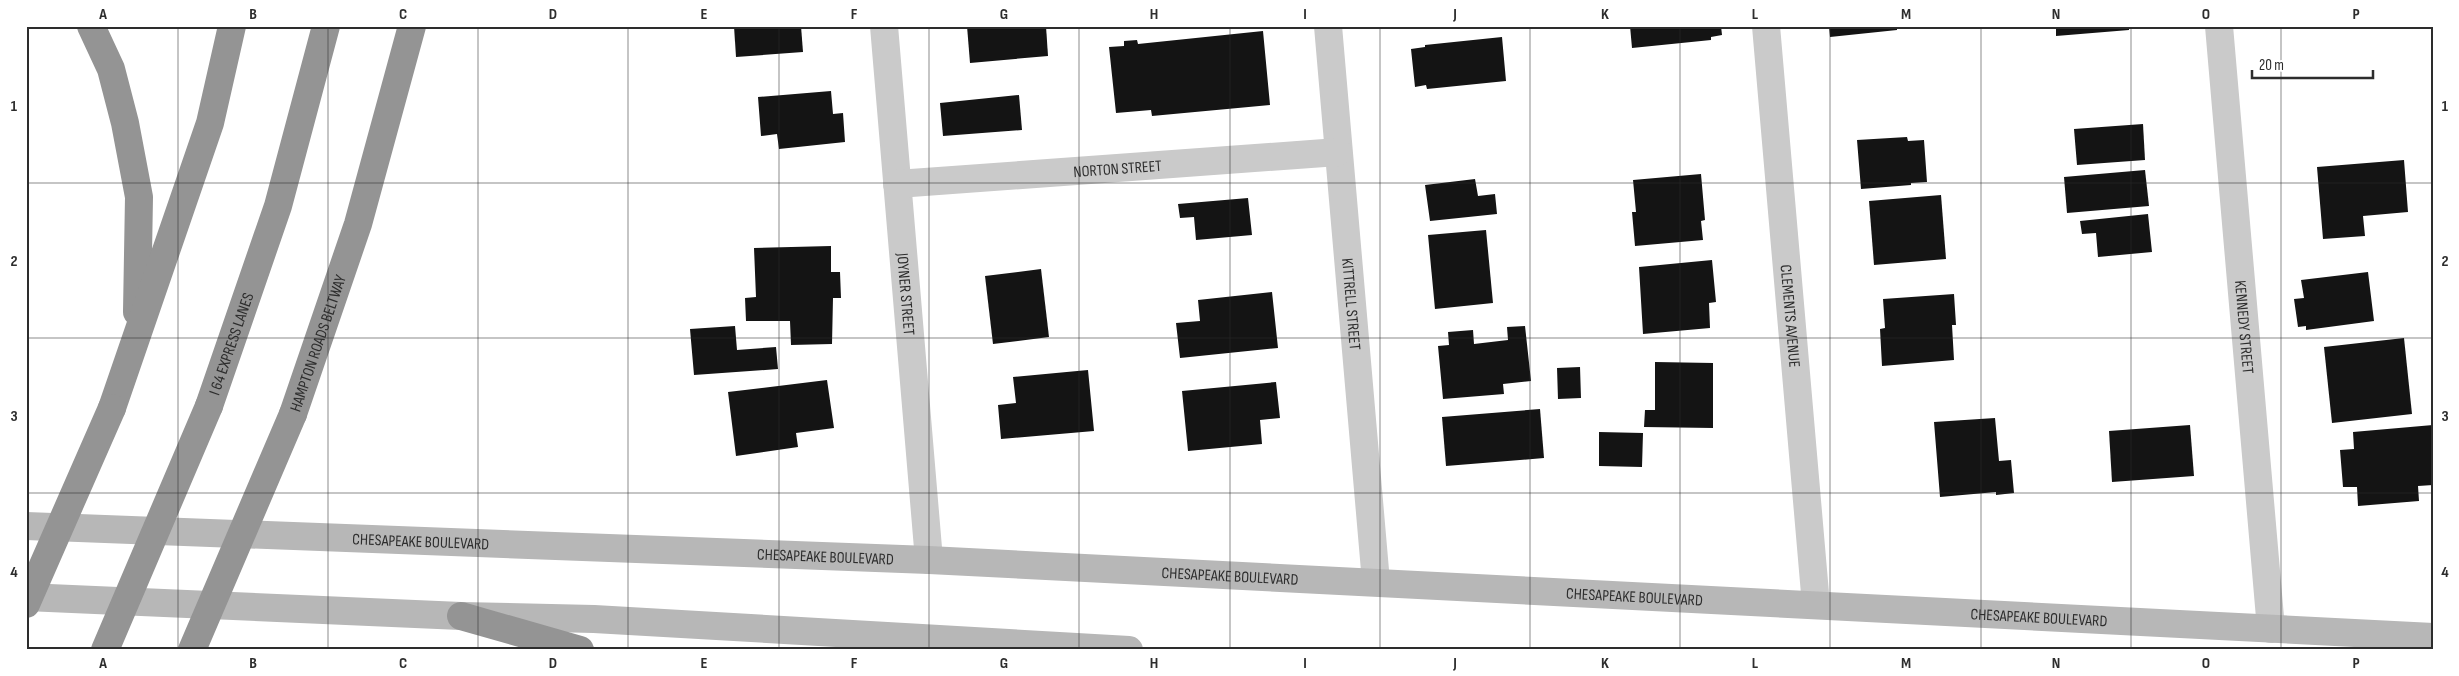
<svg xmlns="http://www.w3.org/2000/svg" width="2459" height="676" font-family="'Sofia Sans Condensed',sans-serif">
<rect width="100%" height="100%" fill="#fff"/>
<g fill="#141414">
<path d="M 734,26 L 801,26 L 803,52 L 736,57 Z"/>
<path d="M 967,26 L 1046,26 L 1048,56 L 970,63 Z"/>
<path d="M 1630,26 L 1721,26 L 1722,35 L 1711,37 L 1711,40 L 1632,48 Z"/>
<path d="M 1829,26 L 1897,26 L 1897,30 L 1830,37 Z"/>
<path d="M 2056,26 L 2129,26 L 2129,30 L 2056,36 Z"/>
<path d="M 1263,31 L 1270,105 L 1152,116 L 1151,110 L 1116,113 L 1109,47 L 1124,46 L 1124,41 L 1137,40 L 1138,44 Z"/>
<path d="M 1502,37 L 1506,81 L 1427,89 L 1426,85 L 1415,87 L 1411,49 L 1425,47 L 1425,45 Z"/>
<path d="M 831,91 L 833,114 L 843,113 L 845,142 L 779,149 L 777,134 L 761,136 L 758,97 Z"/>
<path d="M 1019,95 L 1022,130 L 943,136 L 940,103 Z"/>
<path d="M 2143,124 L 2145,160 L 2077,165 L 2074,129 Z"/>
<path d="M 1907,137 L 1908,141 L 1924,140 L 1927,182 L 1911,183 L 1911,185 L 1861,189 L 1857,140 Z"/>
<path d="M 2404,160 L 2408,212 L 2363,216 L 2365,236 L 2323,239 L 2317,167 Z"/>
<path d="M 2145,170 L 2149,206 L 2067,213 L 2064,177 Z"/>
<path d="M 1701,174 L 1705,220 L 1701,221 L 1703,240 L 1635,246 L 1632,212 L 1636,212 L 1633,180 Z"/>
<path d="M 1475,179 L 1478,196 L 1495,194 L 1497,214 L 1430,221 L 1425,185 Z"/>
<path d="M 1941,195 L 1946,259 L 1874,265 L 1869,201 Z"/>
<path d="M 1248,198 L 1252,235 L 1196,240 L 1194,217 L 1180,218 L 1178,204 Z"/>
<path d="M 2148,214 L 2152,252 L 2098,257 L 2096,233 L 2082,234 L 2080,221 Z"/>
<path d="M 1486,230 L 1493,303 L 1435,309 L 1428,235 Z"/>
<path d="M 831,246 L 831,272 L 840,272 L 841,298 L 833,298 L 832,344 L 791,345 L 790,321 L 746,321 L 745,298 L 756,297 L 754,248 Z"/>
<path d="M 1712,260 L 1716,302 L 1709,303 L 1710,328 L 1643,334 L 1639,267 Z"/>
<path d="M 1041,269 L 1049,337 L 993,344 L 985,276 Z"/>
<path d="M 2368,272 L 2374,321 L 2306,330 L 2306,326 L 2298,327 L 2294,299 L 2304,298 L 2301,280 Z"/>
<path d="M 1272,292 L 1278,348 L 1180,358 L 1176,323 L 1200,321 L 1198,300 Z"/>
<path d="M 1954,294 L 1956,325 L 1952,325 L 1954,360 L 1882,366 L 1880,329 L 1885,328 L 1883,299 Z"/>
<path d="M 735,326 L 737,350 L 776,347 L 778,369 L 694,375 L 690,329 Z"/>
<path d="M 1525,326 L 1531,381 L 1503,384 L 1504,394 L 1443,399 L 1438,346 L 1449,345 L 1448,332 L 1473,330 L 1474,344 L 1508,340 L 1507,327 Z"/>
<path d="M 2404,338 L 2412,414 L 2332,423 L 2324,347 Z"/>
<path d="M 1655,362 L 1713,363 L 1713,428 L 1644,427 L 1645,410 L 1655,410 Z"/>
<path d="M 1580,367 L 1581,398 L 1558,399 L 1557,368 Z"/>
<path d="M 1088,370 L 1094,431 L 1001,439 L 998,405 L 1016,403 L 1013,377 Z"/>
<path d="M 827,380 L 834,428 L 796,433 L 798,447 L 736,456 L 728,392 Z"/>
<path d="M 1276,382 L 1280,418 L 1260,420 L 1262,444 L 1188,451 L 1182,391 Z"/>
<path d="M 1540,409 L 1544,458 L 1446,466 L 1442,417 Z"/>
<path d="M 1995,418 L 1999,461 L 2011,460 L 2014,493 L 1996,495 L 1996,492 L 1940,497 L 1934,422 Z"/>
<path d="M 2190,425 L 2194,476 L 2112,482 L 2109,431 Z"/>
<path d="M 2433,425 L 2433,485 L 2418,486 L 2419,501 L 2358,506 L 2357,487 L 2343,487 L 2340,450 L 2354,449 L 2353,432 Z"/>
<path d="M 1599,432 L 1643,433 L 1642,467 L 1599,466 Z"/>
</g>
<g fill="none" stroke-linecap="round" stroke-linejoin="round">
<g stroke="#cacaca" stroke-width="28">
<path id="s1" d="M 884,26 L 929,560"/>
<path id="s2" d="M 1328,26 L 1376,582"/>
<path id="s3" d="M 1766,26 L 1816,605"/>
<path id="s4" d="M 2219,26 L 2271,629"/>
<path id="s5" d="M 897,184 L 1338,152"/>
</g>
<g stroke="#b7b7b7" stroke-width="28">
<path id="s6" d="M 26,526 L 929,560 L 2433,637"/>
<path d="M 26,597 L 461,616 L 594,619 L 1129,650"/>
</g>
<g stroke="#949494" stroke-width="28">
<path d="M 91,26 L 111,69 L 125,123 L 139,197 L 137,312"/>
<path id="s7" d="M 209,406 L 278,206 L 326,26"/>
<path d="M 112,408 L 210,123 L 232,26"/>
<path id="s8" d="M 293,414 L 358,224 L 412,26"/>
<path d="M 461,616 L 580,650"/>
</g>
<g stroke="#949494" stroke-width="28">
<path d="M 26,604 L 112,408"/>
<path d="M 105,650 L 209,406"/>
<path d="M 192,650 L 293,414"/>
</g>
</g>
<path fill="none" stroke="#2d2d2d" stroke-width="1" stroke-opacity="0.55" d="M 178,26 L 178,650M 328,26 L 328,650M 478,26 L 478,650M 628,26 L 628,650M 779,26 L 779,650M 929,26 L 929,650M 1079,26 L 1079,650M 1230,26 L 1230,650M 1380,26 L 1380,650M 1530,26 L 1530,650M 1680,26 L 1680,650M 1830,26 L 1830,650M 1981,26 L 1981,650M 2131,26 L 2131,650M 2281,26 L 2281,650M 26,183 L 2433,183M 26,338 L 2433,338M 26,493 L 2433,493"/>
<g text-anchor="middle" stroke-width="5" stroke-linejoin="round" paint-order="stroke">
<g font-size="16" fill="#2d2d2d" stroke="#fff">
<text dy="6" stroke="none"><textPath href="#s5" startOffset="221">NORTON STREET</textPath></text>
<text dy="6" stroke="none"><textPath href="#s1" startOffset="269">JOYNER STREET</textPath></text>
<text dy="6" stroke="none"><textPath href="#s2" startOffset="279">KITTRELL STREET</textPath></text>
<text dy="6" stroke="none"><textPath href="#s3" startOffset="291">CLEMENTS AVENUE</textPath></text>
<text dy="6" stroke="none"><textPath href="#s4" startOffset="302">KENNEDY STREET</textPath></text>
<text dy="6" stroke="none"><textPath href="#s7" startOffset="66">I 64 EXPRESS LANES</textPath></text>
<text dy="6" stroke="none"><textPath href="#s8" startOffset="75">HAMPTON ROADS BELTWAY</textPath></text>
<text dy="6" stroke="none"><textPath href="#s6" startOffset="395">CHESAPEAKE BOULEVARD</textPath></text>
<text dy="6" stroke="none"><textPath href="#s6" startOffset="800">CHESAPEAKE BOULEVARD</textPath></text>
<text dy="6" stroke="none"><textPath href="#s6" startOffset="1205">CHESAPEAKE BOULEVARD</textPath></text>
<text dy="6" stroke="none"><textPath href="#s6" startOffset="1610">CHESAPEAKE BOULEVARD</textPath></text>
<text dy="6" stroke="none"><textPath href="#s6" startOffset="2015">CHESAPEAKE BOULEVARD</textPath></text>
</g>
</g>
<rect width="2459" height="676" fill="none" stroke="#ffffff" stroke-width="55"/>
<path d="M2252 70v8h121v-8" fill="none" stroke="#2d2d2d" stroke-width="2.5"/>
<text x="2259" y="70" font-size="15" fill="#2d2d2d" stroke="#ffffff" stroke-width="4" paint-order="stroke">20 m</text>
<rect x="28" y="28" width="2404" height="620" fill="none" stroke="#2d2d2d" stroke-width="2"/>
<g font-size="16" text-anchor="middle" font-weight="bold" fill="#2d2d2d">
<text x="103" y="19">A</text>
<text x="253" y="19">B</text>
<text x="403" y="19">C</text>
<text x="553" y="19">D</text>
<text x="704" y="19">E</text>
<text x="854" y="19">F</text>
<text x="1004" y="19">G</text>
<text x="1154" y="19">H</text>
<text x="1305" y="19">I</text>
<text x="1455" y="19">J</text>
<text x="1605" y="19">K</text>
<text x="1755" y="19">L</text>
<text x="1906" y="19">M</text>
<text x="2056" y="19">N</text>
<text x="2206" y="19">O</text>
<text x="2356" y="19">P</text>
<text x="14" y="111">1</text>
<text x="2445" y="111">1</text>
<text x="14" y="266">2</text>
<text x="2445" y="266">2</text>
<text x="14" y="421">3</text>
<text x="2445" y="421">3</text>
<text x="14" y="577">4</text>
<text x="2445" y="577">4</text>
<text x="103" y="668">A</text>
<text x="253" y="668">B</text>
<text x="403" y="668">C</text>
<text x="553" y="668">D</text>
<text x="704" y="668">E</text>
<text x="854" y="668">F</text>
<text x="1004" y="668">G</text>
<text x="1154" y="668">H</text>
<text x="1305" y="668">I</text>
<text x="1455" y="668">J</text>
<text x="1605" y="668">K</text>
<text x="1755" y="668">L</text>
<text x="1906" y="668">M</text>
<text x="2056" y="668">N</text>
<text x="2206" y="668">O</text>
<text x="2356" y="668">P</text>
</g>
</svg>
